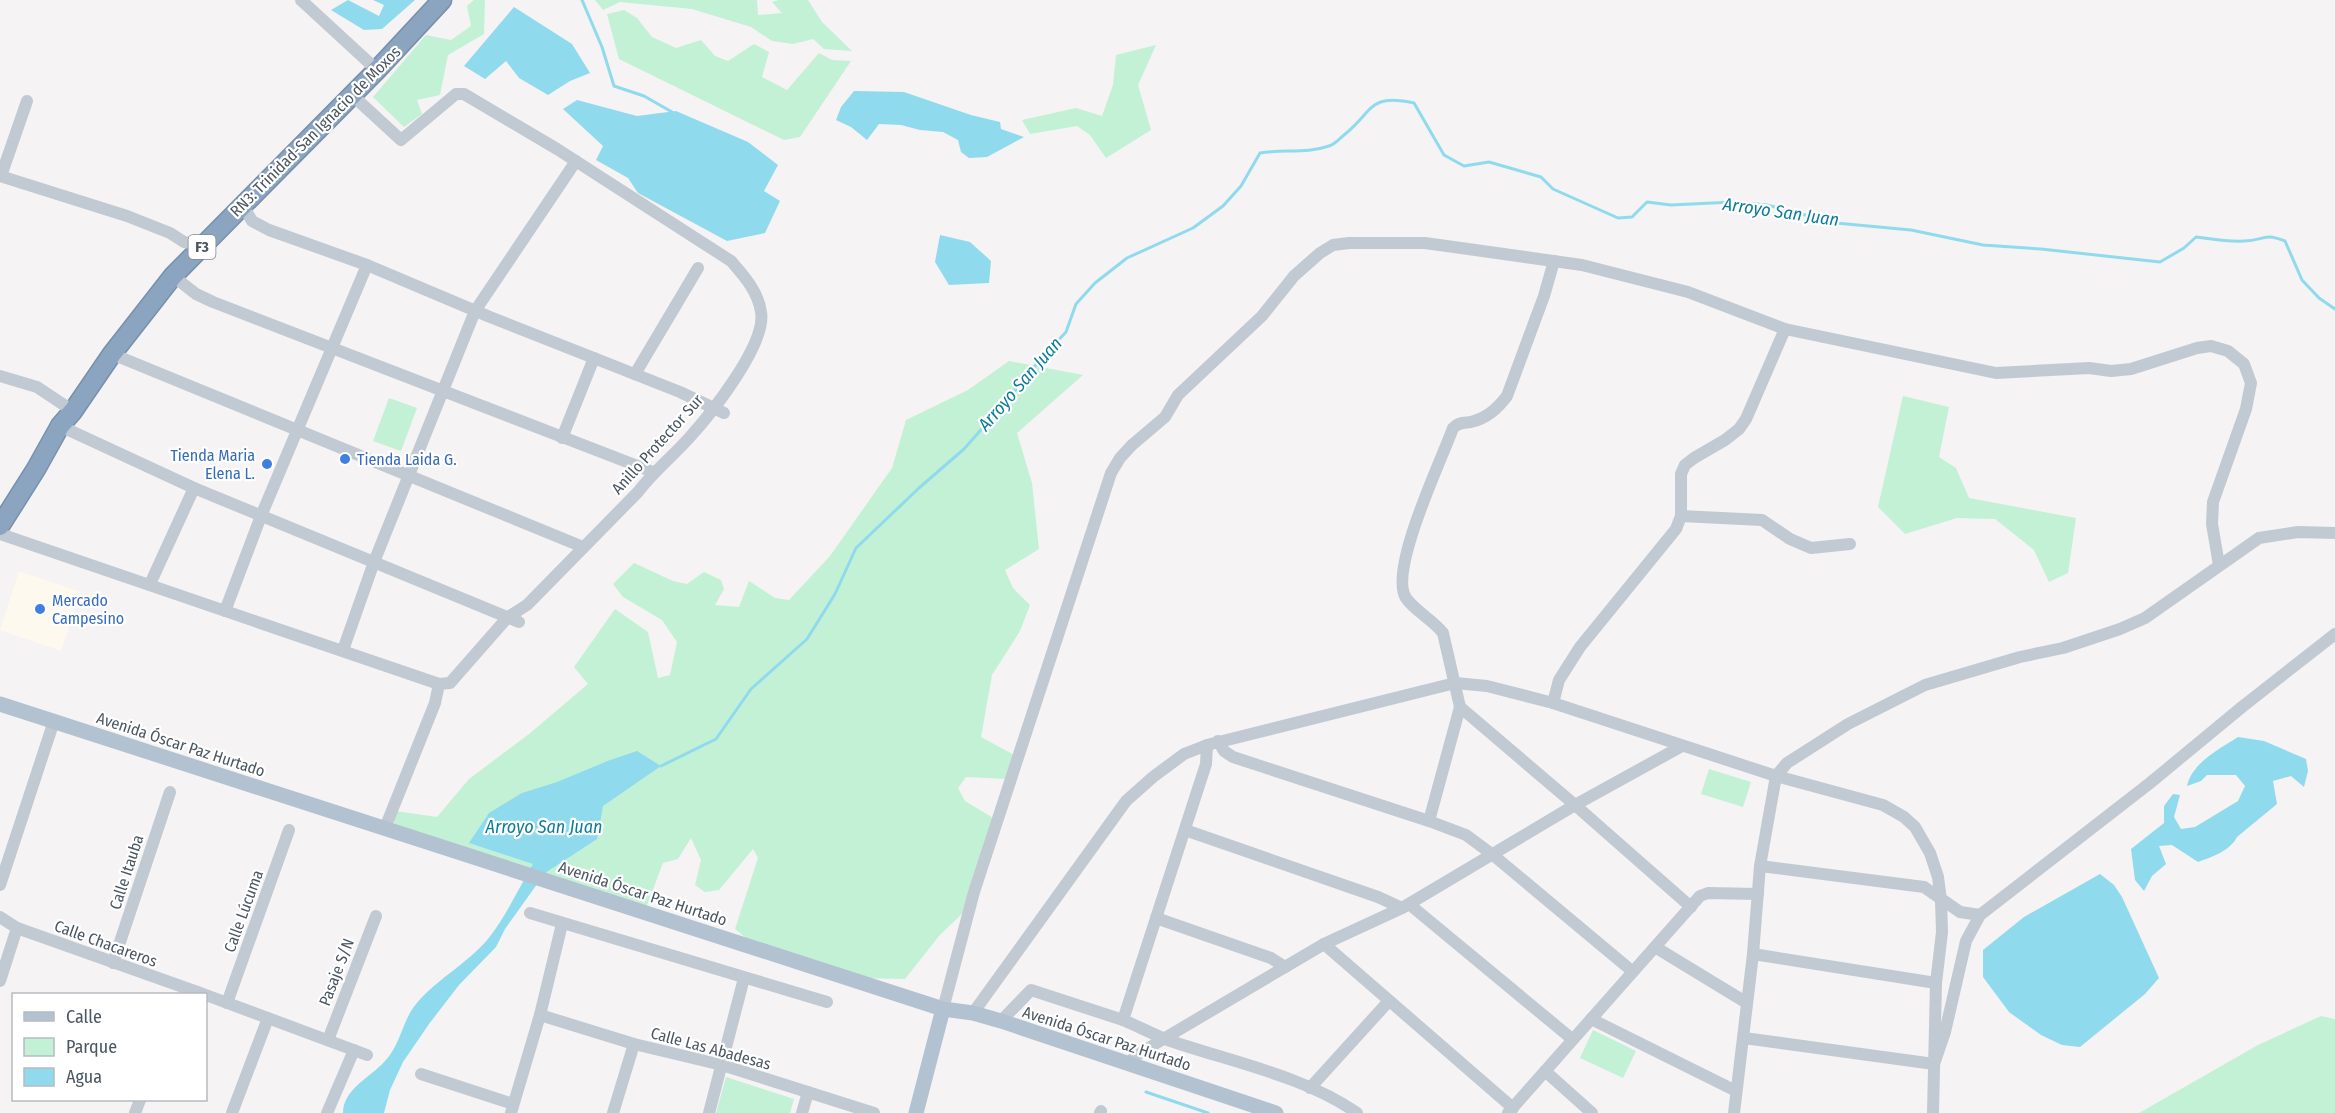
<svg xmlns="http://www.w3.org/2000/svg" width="2335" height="1113" font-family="'Fira Sans Condensed',sans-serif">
<rect width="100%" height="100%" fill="#f5f3f3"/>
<path fill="#fdf9ef" d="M 19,571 L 81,592 L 61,651 L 0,630 Z"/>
<g fill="#c3f1d5">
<path d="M 474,0 L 485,0 L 484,34 L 448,55 L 440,95 L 417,100 L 422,114 L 404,127 L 373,97 L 426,35 L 451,40 L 471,26 L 467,6 Z"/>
<path d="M 595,0 L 757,0 L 758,15 L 782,13 L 772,2 L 778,0 L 808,0 L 822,22 L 852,51 L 824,49 L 813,39 L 793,44 L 772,41 L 751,27 L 692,9 L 620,2 L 603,10 Z"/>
<path d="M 624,10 L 637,18 L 652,37 L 676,48 L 701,40 L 715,56 L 728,61 L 754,44 L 769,52 L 762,77 L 787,90 L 819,53 L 832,60 L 851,61 L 800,137 L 784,140 L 619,59 L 607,14 Z"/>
<path d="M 1156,45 L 1138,85 L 1151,130 L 1106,158 L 1090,135 L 1077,126 L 1030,134 L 1022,120 L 1076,108 L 1102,116 L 1113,85 L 1116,55 Z"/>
<path d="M 1009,361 L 1083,375 L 1017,433 L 1032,483 L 1039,549 L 1005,570 L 1013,588 L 1030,605 L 1020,631 L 992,675 L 981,737 L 1016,756 L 1007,779 L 966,777 L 958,788 L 965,801 L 998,821 L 973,903 L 939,936 L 905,979 L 860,978 L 746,938 L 735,929 L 758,858 L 753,849 L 719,890 L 705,892 L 695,885 L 701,860 L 691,838 L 678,859 L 663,863 L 646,908 L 394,828 L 395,811 L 437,817 L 469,779 L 529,734 L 588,684 L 574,667 L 615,609 L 648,632 L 658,678 L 670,675 L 677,642 L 662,620 L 623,597 L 613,584 L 634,563 L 673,581 L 687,584 L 704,572 L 721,580 L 724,589 L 715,605 L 739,607 L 749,581 L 775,598 L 789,600 L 830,556 L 892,468 L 906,420 L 968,390 Z"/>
<path d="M 1903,396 L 1949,407 L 1939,457 L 1956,468 L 1969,498 L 2076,518 L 2068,573 L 2049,582 L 2034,550 L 1995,519 L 1957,518 L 1905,534 L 1878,507 Z"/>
<path d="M 389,398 L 417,408 L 401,451 L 373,441 Z"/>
<path d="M 1709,769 L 1751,782 L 1743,807 L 1701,794 Z"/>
<path d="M 2321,1016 L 2335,1019 L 2335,1113 L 2139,1113 L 2258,1045 Z"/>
<path d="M 1593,1030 L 1636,1051 L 1623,1078 L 1580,1058 Z"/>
<path d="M 726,1077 L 794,1099 L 790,1113 L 716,1113 Z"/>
</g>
<g fill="#90daee">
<path d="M 348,0 L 379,16 L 384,5 L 373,0 L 415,0 L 382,29 L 364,30 L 331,10 Z"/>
<path d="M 514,7 L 572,44 L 590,73 L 570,81 L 548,95 L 519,78 L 506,61 L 485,79 L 464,66 Z"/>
<path d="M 854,91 L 904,92 L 971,115 L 1000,122 L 1001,129 L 1024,137 L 987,157 L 969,158 L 961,152 L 958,140 L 943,132 L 920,130 L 901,125 L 879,124 L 867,140 L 851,127 L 836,120 L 841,107 Z"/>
<path d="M 577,100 L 637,116 L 676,111 L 748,142 L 778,165 L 764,191 L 780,201 L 765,233 L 727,241 L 638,193 L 628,178 L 596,160 L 603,146 L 563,109 Z"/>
<path d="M 940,235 L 970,242 L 991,261 L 989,283 L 949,285 L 935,262 Z"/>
<path d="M 2238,737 L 2264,741 L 2306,759 L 2308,771 L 2304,787 L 2291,776 L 2273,781 L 2277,804 L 2237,837 C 2230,851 2212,857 2198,862 L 2172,845 L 2159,846 L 2166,864 L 2152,876 L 2144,891 L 2135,880 L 2131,849 L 2164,823 L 2164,806 L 2173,794 L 2180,795 L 2174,817 L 2181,829 L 2195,827 L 2238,801 L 2245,786 L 2236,775 L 2207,775 L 2201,781 L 2187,786 C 2192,763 2219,749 2238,737 Z"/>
<path d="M 637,751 L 661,766 L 603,806 L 597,839 L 545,873 L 505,929 L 496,947 L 459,985 L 429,1024 L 403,1062 L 390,1090 L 384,1113 L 343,1113 C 343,1089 371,1077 385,1061 C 399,1047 402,1024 413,1008 C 433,981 466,965 488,939 C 506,917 518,889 533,864 L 469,843 L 489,813 L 522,793 L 557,782 L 610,760 Z"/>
<path d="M 2100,874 L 2114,885 L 2122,897 L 2159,978 L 2145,994 L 2080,1047 L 2062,1045 L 2041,1035 L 2009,1012 L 1983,977 L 1983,950 L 2024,917 Z"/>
</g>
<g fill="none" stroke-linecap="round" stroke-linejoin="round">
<g stroke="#90daee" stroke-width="3">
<path d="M 582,0 L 602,47 L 614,86 L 644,96 L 672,112"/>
<path d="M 661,766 L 716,739 L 751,689 L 807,639 L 835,594 L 856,548 L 919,488 L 964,449 L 1010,397 L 1038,362 L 1066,332 L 1076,304 L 1095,283 L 1127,258 L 1193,228 L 1223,206 L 1241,186 L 1260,153 C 1284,149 1306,154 1329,146 C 1335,144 1339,139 1344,135 C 1374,111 1368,93 1414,103 L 1444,155 L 1464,166 L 1489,162 L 1541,177 L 1553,189 L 1618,218 L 1632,217 L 1647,202 L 1671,205 L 1733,202 L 1767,205 L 1836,223 L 1911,230 L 1983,245 L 2041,249 L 2160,262 L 2184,248 L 2196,237 C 2212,239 2228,242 2244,241 C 2264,241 2262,232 2285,241 L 2302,280 L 2319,298 L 2335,309"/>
<path d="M 1146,1092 L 1208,1113"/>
</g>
<g stroke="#7690ad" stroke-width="21">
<path id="highway" d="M 0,526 L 36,469 L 60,426 L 73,411 L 112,354 L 173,276 L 377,70 L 442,0"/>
</g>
<g stroke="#c1cad2" stroke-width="12">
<path d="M 301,0 L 377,70"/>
<path d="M 351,94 L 401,140 L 456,94 L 464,94 L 557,149 L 731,261 C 744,276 758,291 761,312 C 767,344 710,415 689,438 C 672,457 653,472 638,492 L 527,605 L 508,617 L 450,683 L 439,684 L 435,703 L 385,828"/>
<path d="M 0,176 L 127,216 L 170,233 L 184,242 L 203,245"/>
<path d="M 1,176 L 27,101"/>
<path d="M 242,204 L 252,221 L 269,230 L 367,265 L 490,317 L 680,392 L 724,413"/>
<path d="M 173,276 L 196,294 L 213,302 L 653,472"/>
<path d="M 112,354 L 583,547"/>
<path d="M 635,374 L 698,268"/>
<path d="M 0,376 L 37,387 L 73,411"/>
<path d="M 60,426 L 194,488 L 519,622"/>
<path d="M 562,438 L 594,358"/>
<path d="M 1681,516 L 1762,520 L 1790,539 L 1811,548 L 1850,544"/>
<path d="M 0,534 L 439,684"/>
<path d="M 150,584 L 194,488"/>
<path d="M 225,611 L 261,516 L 367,265"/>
<path d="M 343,650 L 374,562 L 475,311 L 576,161"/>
<path d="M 1553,703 L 1559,680 L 1580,647 L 1676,529 L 1681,516 L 1681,474 L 1685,465 L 1694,458 L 1725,440 L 1739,429 L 1746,419 L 1785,329"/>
<path d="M 1460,707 L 1443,633 C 1433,620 1415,611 1406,598 C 1388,571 1442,459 1453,428 C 1458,422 1464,423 1471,422 C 1487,418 1497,409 1507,396 L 1544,296 L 1554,261"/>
<path d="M 1218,741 L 1224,751 L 1233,757 L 1429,821 L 1466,835 L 1493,855 L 1632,971"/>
<path d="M 1207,745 L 1206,764 L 1123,1020 C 1137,1026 1151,1033 1165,1039 C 1227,1061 1303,1075 1357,1113"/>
<path d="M 1429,821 L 1460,707 L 1575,805 L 1691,907"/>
<path d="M 1185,830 L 1378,897 L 1402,908"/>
<path d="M 1760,866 L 1924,887 L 1960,912 L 1980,915"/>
<path d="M 0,885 L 54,721"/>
<path d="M 1409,904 L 1572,1039"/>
<path d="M 530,913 L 827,1002"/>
<path d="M 0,917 L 17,928 L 203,994"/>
<path d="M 1156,918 L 1271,958 L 1285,967"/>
<path d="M 1324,944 L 1513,1108"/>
<path d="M 1655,947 L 1747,1003"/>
<path d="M 1753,954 L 1936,983"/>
<path d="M 113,963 L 170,792"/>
<path d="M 0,981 L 17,928"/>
<path d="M 206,995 L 367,1055"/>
<path d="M 227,1003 L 289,830"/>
<path d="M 943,1009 L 974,892 L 1111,473 L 1120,458 L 1132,445 L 1165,417 L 1178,395 L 1262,316 L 1294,276 L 1320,253 L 1333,245 L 1349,243 L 1425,243 L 1582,265 L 1688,292 L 1785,329 L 1996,373 L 2089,368 L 2111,371 L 2131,369 L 2197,348 L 2211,346 L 2228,351 L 2244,364 L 2251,383 L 2246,409 L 2213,502 L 2212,524 L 2219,565"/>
<path d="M 973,1013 L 1126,801 L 1153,777 L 1184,754 L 1207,745 L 1455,683 L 1487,686 L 1553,703 L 1776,776 L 1883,805 L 1904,817 L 1915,827 L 1930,853 L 1938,877 L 1941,900 L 1942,932 L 1936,983 L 1933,1113"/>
<path d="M 540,1015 L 634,1044 L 722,1065 L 874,1113"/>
<path d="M 1591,1019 L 1736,1091"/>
<path d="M 1001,1021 L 1031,990 L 1123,1020"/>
<path d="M 1744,1038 L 1934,1064 L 1945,1032 L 1966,941 L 1980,915 L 2150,783 L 2242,707 L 2335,634"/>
<path d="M 328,1040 L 376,916"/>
<path d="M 1129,1064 L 1134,1057 L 1160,1041 L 1285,967 L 1324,944 L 1402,908 L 1575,805 L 1682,746"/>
<path d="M 1545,1071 L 1592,1113"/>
<path d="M 421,1074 L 513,1104"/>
<path d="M 1310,1088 L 1388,1002"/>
<path d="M 135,1113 L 140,1100"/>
<path d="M 232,1113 L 268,1018"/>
<path d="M 327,1113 L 354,1050"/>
<path d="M 511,1113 L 540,1015 L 562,924"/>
<path d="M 613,1113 L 634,1044"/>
<path d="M 709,1113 L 744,978"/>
<path d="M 802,1113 L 808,1092"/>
<path d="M 1100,1113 L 1101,1111"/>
<path d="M 1508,1113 L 1700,896 L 1708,893 L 1758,894"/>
<path d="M 1734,1113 L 1753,954 L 1760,866 L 1776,776 L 1787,763 L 1848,724 L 1925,685 L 2020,657 L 2063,648 L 2120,629 L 2145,618 L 2259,538 L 2298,532 L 2335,533"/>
</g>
<g stroke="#b3c2d1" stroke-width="15">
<path d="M 0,704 L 943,1009 L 973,1013 L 1001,1021 L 1276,1113"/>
<path d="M 916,1113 L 943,1009"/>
</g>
<use href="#highway" stroke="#8ba5c1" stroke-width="18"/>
</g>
<g fill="#3f7fe0" stroke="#fff" stroke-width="2">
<circle cx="345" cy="459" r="6"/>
<circle cx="267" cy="464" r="6"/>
<circle cx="40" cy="609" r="6"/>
</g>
<g text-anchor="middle" stroke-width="4.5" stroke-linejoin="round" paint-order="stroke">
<rect fill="#fff" stroke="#808990" stroke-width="1.5" x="188.5" y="235" width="27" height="24" rx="4.5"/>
<g font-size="15" font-weight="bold" fill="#4a5661">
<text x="202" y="252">F3</text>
</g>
<g font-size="16" fill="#4a5661" stroke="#fff">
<text transform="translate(315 131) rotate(-45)" y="6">RN3: Trinidad-San Ignacio de Moxos</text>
<text transform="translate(657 444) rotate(-48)" y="6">Anillo Protector Sur</text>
<text transform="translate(181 744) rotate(18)" y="6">Avenida Óscar Paz Hurtado</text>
<text transform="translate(126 872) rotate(-72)" y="6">Calle Itauba</text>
<text transform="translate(643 893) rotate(18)" y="6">Avenida Óscar Paz Hurtado</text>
<text transform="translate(243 911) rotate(-70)" y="6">Calle Lúcuma</text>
<text transform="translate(106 943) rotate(20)" y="6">Calle Chacareros</text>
<text transform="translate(336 972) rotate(-69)" y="6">Pasaje S/N</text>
<text transform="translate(1107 1038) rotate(18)" y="6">Avenida Óscar Paz Hurtado</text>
<text transform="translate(711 1048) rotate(15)" y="6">Calle Las Abadesas</text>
</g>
<g font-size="16" fill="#366cbe" stroke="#fff" text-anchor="start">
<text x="255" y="461" text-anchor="end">Tienda Maria<tspan x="255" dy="18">Elena L.</tspan></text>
<text x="357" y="465">Tienda Laida G.</text>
<text x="52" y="606">Mercado<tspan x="52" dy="18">Campesino</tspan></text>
</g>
<g font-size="18" font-style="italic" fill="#0c7c9b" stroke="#fff">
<text transform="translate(1781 212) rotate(8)" y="6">Arroyo San Juan</text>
<text transform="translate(1020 384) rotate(-49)" y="6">Arroyo San Juan</text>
<text x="544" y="833">Arroyo San Juan</text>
</g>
</g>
<rect x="12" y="993" width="195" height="108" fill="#ffffff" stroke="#b7bbc0" stroke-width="1.5"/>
<rect x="24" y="1012" width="30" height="9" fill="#b3c2d1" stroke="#b7bbc0" stroke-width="1.5"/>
<text x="66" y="1023" font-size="18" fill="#4a5661">Calle</text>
<rect x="24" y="1038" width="30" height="18" fill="#c3f1d5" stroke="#b7bbc0" stroke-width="1.5"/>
<text x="66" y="1053" font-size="18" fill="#4a5661">Parque</text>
<rect x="24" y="1068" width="30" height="18" fill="#90daee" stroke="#b7bbc0" stroke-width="1.5"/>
<text x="66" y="1083" font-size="18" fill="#4a5661">Agua</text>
</svg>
